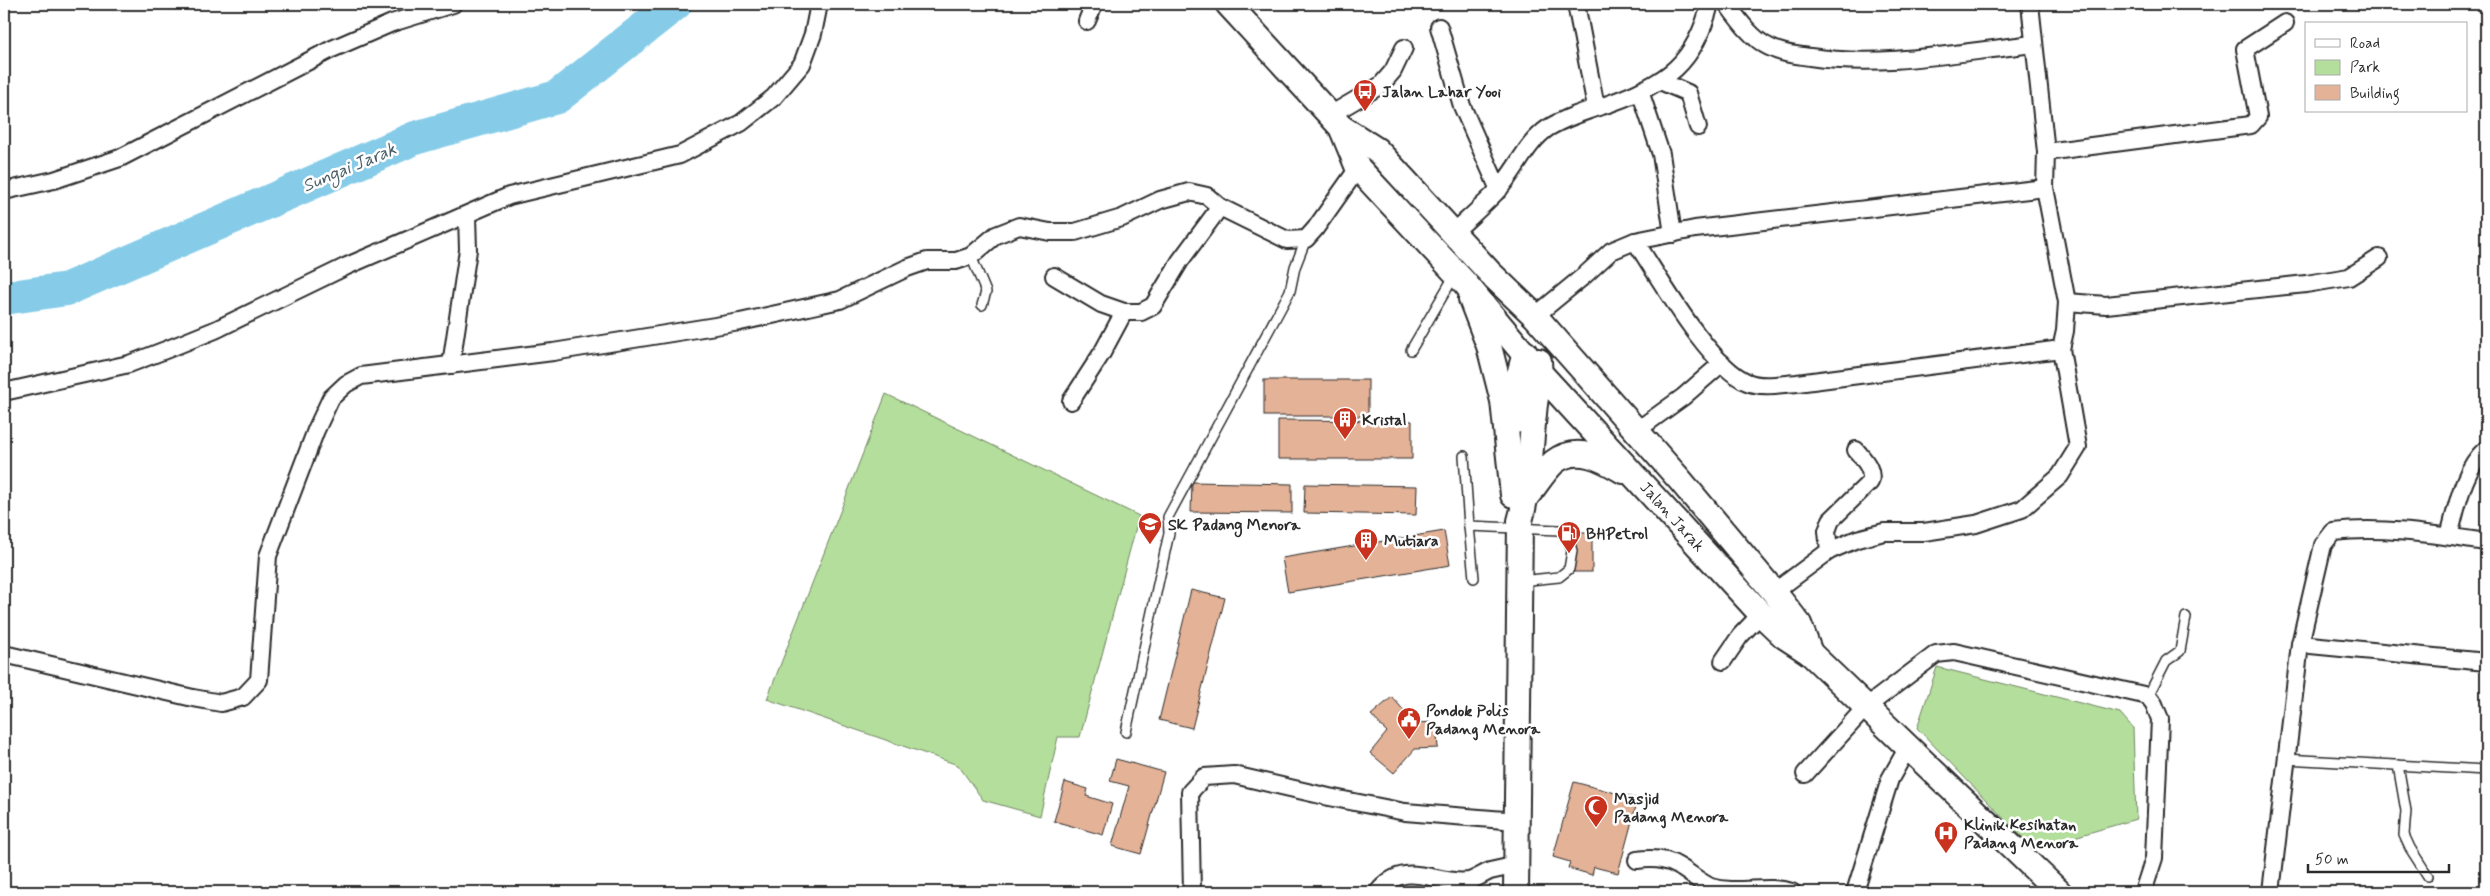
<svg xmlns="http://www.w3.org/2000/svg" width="2490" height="896" font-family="Mynerve,sans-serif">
<rect width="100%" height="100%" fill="#fff"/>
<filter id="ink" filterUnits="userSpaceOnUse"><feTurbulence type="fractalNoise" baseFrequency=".02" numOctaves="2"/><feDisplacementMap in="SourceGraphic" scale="10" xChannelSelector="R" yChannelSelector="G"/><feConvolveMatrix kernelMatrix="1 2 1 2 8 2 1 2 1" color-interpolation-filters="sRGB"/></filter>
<g filter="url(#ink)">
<g fill="#b4de9b" stroke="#708463">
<path d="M 886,394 L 1139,516 L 1080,737 L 1058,737 L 1040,816 L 983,800 L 958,765 L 767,699 Z"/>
<path d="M 1937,667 L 2120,713 L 2133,728 L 2136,819 L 2033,849 L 1917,728 Z"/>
</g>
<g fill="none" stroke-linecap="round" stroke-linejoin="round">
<path stroke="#86cce8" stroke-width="34" d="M 4,298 L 67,289 L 415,138 L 557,97 L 675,4"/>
</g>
<g fill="#e4b296" stroke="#2b2b2b">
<rect x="1264" y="380" width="104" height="36"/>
<path d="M 1278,420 L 1412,421 L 1412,459 L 1278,459 Z"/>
<path d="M 1192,482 L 1292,484 L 1292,513 L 1191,512 Z"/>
<path d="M 1305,484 L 1417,486 L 1416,515 L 1304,513 Z"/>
<path d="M 1444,531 L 1450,565 L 1288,592 L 1282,558 Z"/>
<rect x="1573" y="533" width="19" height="39"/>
<path d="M 1191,590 L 1225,598 L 1192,728 L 1159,720 Z"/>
<path d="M 1392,697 L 1415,723 L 1436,722 L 1438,748 L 1415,749 L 1394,773 L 1370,753 L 1387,732 L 1371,715 Z"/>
<path d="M 1116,759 L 1164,772 L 1141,854 L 1112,846 L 1129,786 L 1110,781 Z"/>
<path d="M 1065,782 L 1088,789 L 1086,796 L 1112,804 L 1103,835 L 1054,821 Z"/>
<path d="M 1574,782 L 1638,799 L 1618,873 L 1594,867 L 1592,875 L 1568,868 L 1570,862 L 1553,857 Z"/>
</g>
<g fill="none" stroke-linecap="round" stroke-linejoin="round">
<g stroke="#2b2b2b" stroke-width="12">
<g id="service">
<path d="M 971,256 L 986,292 L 982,305"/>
<path d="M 1411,350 L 1456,273"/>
<path d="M 1464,456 L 1469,526 L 1559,530 L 1568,536 L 1572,551 L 1569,569 L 1559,577 L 1520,581"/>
<path d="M 1469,526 L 1474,578"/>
<path d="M 2148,696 L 2166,661 L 2180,651 L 2186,617"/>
<path d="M 1126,732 L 1169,533 L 1168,517 L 1290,291 L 1295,267 L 1306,239"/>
<path d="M 2285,759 L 2486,770"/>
<path d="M 2398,765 L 2406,811 L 2404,835 L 2410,848 L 2428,876"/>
</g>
</g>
<g stroke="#2b2b2b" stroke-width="20">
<g id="minor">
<path d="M 1576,4 L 1596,107"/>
<path d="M 1727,4 C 1738,19 1752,39 1769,47 C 1782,54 1796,55 1810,57 C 1884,68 1960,52 2034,44"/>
<path d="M 1087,21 L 1094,4"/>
<path d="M 1439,27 L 1462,106 L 1499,190"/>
<path d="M 1660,81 L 1688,93 L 1698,127"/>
<path d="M 1640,91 L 1661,154 L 1673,234"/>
<path d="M 1330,115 L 1381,85 L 1393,71 L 1404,48"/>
<path d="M 2046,152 L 2251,125 L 2258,117 L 2245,49 L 2285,23"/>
<path d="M 4,191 L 54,180 L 120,158 L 332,49 L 392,23 L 453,4"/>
<path d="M 1454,232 C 1469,218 1484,205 1498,190 C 1516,171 1526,143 1548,128 C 1568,116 1590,110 1611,103 C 1667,83 1695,63 1710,4"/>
<path d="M 1635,241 C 1659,277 1709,366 1747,382 C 1761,388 1782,384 1797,383 L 2061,349 L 2065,331 L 2067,302 L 2045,188 L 2046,152 L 2030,4"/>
<path d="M 1054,276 L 1101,304 L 1124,312"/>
<path d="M 2067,302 L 2106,305 L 2306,284 L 2349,277 L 2379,258"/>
<path d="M 1535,316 L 1585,275 L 1611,251 L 1635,241 L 1695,229 L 2045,188"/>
<path d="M 451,365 L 468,250 L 467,215"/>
<path d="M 4,392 L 129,364 L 168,349 L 215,330 L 347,266 L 509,196 L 680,155 L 741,123 L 774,97 L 802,64 L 813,34 L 819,4"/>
<path d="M 1071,401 L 1102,353 L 1124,312 L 1141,312 L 1153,306 L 1180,261 L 1220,207"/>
<path d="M 1636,431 L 1683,397 L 1722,363"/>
<path d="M 2449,536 C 2457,507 2463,469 2486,449"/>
<path d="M 1829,551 L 1857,539 L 1884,532 L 1924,532 L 1976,524 L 2022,509 L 2060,476 L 2078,447 L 2061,349"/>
<path d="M 1774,592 L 1829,551 L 1827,531 L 1831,520 L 1870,482 C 1874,469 1863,459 1856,450"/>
<path d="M 2300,644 L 2486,662"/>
<path d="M 4,654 L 193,698 L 221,703 L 243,697 L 259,680 L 268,556 L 316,430 L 331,398 L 346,384 L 361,376 L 553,352 L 740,322 L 840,300 L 907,268 L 927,261 L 956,261 L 971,256 L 996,235 L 1019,226 L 1050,232 L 1075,232 L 1122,218 L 1160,200 L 1189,192 L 1207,196 L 1220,207 L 1287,240 L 1306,239 L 1315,229 L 1358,168"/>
<path d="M 1723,661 L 1740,636 L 1761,614"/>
<path d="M 1805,774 L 1866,707 L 1936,654 L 1954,652 L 2148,696 L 2154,704 L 2160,719 L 2154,858 L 2143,892"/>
<path d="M 1637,860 C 1651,858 1665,858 1678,866 C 1689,872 1699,882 1711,887 C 1738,895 1765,884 1792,892"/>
<path d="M 1192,892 L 1190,792 L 1204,777 L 1234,775 L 1329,797 L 1405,812 L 1517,821"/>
<path d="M 1378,892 C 1405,857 1436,886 1469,881 C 1476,879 1483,874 1490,871 C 1499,869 1508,867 1517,865"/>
<path d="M 1855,892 L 1890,779 L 1908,747"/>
<path d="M 2271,892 L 2300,644 L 2323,545 L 2333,532 C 2383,526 2437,535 2486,542"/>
</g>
</g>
<g stroke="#2b2b2b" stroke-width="28">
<g id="secondary">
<path d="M 1228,4 L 1341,127 L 1358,168 L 1465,283 L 1540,373 L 1761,614 L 1784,636 L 1810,653 L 2059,892"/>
<path d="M 1341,127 L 1377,150 L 1491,274 L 1535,316 L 1680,480 L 1774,592 L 1799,624 L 1810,653"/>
<path d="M 1471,299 L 1489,346 L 1503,401 L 1513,495"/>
<path d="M 1516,421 L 1519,375 L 1525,353"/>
<path d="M 1527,496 C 1536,485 1544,471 1554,462 C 1577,444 1603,459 1623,471"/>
<path d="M 1516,892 L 1520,521 C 1530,486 1530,450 1534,414 C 1535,396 1541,379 1539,361"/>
</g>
</g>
<use href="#service" stroke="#fff" stroke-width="9"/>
<use href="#minor" stroke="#fff" stroke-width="16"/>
<use href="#secondary" stroke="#fff" stroke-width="24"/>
</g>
</g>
<defs>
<g id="bus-pin" transform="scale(1.25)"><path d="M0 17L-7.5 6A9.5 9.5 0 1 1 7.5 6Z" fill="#c8321e" stroke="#fff"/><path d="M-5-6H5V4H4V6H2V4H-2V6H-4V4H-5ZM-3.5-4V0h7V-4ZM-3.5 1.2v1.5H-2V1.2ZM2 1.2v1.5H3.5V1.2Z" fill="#fff"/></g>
<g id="building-pin" transform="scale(1.25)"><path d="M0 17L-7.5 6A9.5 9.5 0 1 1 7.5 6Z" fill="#c8321e" stroke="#fff"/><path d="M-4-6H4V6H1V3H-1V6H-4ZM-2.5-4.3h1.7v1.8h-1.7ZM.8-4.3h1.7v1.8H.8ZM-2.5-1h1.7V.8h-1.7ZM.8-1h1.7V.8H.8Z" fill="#fff"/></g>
<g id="school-pin" transform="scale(1.25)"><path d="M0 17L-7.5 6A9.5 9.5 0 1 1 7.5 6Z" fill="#c8321e" stroke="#fff"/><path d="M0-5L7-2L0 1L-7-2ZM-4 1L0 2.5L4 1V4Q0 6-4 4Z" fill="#fff"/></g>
<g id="fuel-pin" transform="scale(1.25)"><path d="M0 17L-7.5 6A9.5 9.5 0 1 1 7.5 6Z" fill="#c8321e" stroke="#fff"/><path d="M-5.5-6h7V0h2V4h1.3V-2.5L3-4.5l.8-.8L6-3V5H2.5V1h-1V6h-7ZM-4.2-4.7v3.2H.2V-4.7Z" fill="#fff"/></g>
<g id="civic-pin" transform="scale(1.25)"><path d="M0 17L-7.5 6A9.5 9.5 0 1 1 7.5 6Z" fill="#c8321e" stroke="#fff"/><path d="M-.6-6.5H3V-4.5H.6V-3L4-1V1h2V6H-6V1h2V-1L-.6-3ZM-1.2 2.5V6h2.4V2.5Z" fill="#fff"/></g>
<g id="mosque-pin" transform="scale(1.25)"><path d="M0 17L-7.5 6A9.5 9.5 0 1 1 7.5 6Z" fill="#c8321e" stroke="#fff"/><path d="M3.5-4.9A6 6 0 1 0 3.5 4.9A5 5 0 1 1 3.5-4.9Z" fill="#fff"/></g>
<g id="hospital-pin" transform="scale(1.25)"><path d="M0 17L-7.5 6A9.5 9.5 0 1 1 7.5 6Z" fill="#c8321e" stroke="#fff"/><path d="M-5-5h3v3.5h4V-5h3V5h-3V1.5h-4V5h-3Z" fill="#fff"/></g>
</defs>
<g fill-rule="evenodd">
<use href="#bus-pin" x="1365" y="91"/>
<use href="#building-pin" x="1345" y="419"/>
<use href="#school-pin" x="1150" y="524"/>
<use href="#fuel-pin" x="1569" y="533"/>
<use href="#building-pin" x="1366" y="540"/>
<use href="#civic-pin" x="1409" y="719"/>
<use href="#mosque-pin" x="1596" y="807"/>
<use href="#hospital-pin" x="1946" y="833"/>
</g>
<g text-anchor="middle" stroke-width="5" stroke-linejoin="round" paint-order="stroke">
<g font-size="16" font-weight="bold" fill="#2b2b2b" stroke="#fff" text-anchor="start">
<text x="1382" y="97">Jalan Lahar Yooi</text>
<text x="1362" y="425">Kristal</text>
<text x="1168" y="530">SK Padang Menora</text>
<text x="1586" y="539">BHPetrol</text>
<text x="1384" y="546">Mutiara</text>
<text x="1426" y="716">Pondok Polis<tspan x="1426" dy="18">Padang Menora</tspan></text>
<text x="1614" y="804">Masjid<tspan x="1614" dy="18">Padang Menora</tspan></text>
<text x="1964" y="830">Klinik Kesihatan<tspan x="1964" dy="18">Padang Menora</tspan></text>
</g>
<g font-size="16" fill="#2b2b2b" stroke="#fff">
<text transform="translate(1673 516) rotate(48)" y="6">Jalan Jarak</text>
</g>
<g font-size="18" font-style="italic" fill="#465b64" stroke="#fff">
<text transform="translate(349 167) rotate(-23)" y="6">Sungai Jarak</text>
</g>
</g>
<rect width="2490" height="896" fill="none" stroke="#fff" stroke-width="20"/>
<rect x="10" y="10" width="2470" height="876" fill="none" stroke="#2b2b2b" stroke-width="2" filter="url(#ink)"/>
<rect x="2305" y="22" width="162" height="90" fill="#ffffff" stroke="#aaaaaa"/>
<rect x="2315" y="39" width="25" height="8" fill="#ffffff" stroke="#aaaaaa"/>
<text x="2350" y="48" font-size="15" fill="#2b2b2b">Road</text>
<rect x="2315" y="60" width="25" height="15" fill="#b4de9b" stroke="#aaaaaa"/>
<text x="2350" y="72" font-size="15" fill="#2b2b2b">Park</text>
<rect x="2315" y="85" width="25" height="15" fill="#e4b296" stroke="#aaaaaa"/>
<text x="2350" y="98" font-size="15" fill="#2b2b2b">Building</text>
<path d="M2308 864v8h141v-8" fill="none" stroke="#2b2b2b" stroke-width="2.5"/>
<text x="2315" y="864" font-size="15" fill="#2b2b2b" stroke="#ffffff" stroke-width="4" paint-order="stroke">50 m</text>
</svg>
